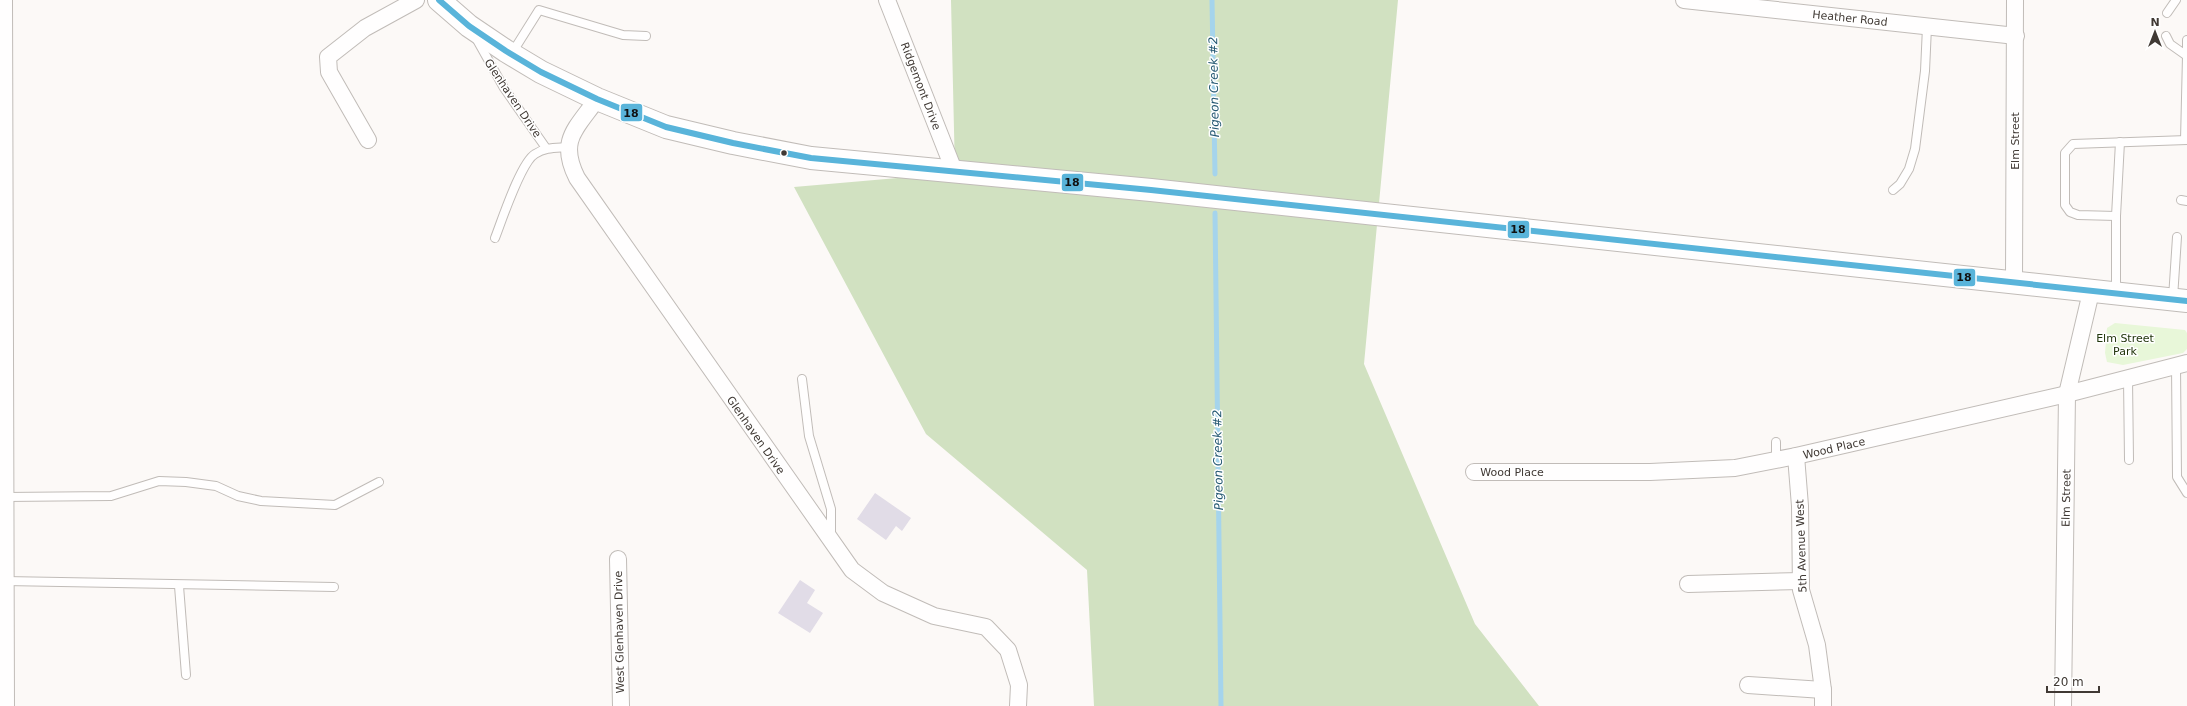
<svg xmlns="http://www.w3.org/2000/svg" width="2187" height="706" font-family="'DejaVu Sans',sans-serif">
<rect width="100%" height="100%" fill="#fcf9f7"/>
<path fill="#e8f7d9" d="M 2115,323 L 2185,330 L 2187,333 L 2187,349 L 2183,353 L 2123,365 L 2107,362 L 2105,353 L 2107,328 Z"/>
<path fill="#d1e1c1" d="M 951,0 L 1398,0 L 1364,364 L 1475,624 L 1539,706 L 1094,706 L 1087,570 L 926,434 L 794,187 L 955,173 Z"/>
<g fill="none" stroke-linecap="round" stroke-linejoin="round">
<g stroke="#a5d4ec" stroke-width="5">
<path d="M 1212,0 L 1215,174"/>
<path d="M 1215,213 L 1221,706"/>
</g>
</g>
<g fill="#e1dce7">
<path d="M 875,493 L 911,518 L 902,531 L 896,526 L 886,540 L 857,519 Z"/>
<path d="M 800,580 L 815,590 L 807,603 L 823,613 L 810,633 L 778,613 Z"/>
</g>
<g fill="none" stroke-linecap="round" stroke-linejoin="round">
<g stroke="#c1bcb8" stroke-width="10">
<g id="lane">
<path d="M 2167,13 L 2176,0"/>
<path d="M 2166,36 L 2170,44 L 2187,56 L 2185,140"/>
<path d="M 476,38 L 504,88 L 546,148"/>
<path d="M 512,53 L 539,10 L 623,35 L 646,36"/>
<path d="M 2187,56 L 2187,40"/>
<path d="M 1893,190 L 1900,184 L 1909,169 L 1915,149 L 1925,71 L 1927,27"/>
<path d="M 2181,200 L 2187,201"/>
<path d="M 2116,216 L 2078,215 L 2070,212 L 2065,205 L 2065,153 L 2073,144 L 2187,140"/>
<path d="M 495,238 C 502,220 521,162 535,154 C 545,147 556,148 568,147"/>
<path d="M 2116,293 L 2116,216 L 2120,142"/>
<path d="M 2173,298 L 2177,237"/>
<path d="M 2176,366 L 2177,477 L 2187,493"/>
<path d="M 802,379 L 809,436 L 831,509 L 831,536"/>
<path d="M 2128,379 L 2129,460"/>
<path d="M 1776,442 L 1776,460"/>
<path d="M 5,497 L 111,496 L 159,481 L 186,482 L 216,486 L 238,496 L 261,501 L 335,505 L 379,482"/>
<path d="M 5,581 L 334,587"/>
<path d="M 179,586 L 186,675"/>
</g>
</g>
<g stroke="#c1bcb8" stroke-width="18">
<g id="street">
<path d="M 4,0 L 6,706"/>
<path d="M 887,0 L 955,173"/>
<path d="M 1684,0 L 2016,36"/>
<path d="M 597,99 C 576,129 558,140 577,178 L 852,570 L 883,593 L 934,616 L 986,627 L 1008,650 L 1019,685 L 1018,706"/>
<path d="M 368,140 L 329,72 L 328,57 L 365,28 L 416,0"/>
<path d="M 2014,282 L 2015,0"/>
<path d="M 1796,456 L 1800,506 L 1801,590 L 1817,645 L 1823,690 L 1823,706"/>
<path d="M 1474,472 L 1650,472 L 1735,468 L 1796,456 L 2067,394 L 2187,363"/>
<path d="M 618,559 L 621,706"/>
<path d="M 1688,584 L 1801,581"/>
<path d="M 1748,685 L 1823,690"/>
<path d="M 2063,706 L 2067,394 L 2091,292"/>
</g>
</g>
<g stroke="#c1bcb8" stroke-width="24">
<path id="secondary" d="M 439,0 L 469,26 L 506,51 L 541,72 L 597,99 L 666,127 L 733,143 L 811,158 L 1151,190 L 2187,301"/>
</g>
<use href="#lane" stroke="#fffefe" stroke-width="8"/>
<use href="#street" stroke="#fffefe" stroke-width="16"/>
<use href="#secondary" stroke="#fffefe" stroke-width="22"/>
<g stroke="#fff" stroke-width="9">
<path id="bus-1" d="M 439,0 L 469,26 L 506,51 L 541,72 L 597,99 L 666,127 L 733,143 L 811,158 L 1151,190 L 2187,301"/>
</g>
<use href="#bus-1" stroke="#59b4da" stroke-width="6"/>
</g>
<circle fill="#403934" stroke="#fff" stroke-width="1.5" cx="784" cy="153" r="3.5"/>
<g text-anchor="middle" stroke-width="3" stroke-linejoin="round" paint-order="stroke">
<g font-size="11" fill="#403934" stroke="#fff">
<text transform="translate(1850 18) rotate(6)" y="4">Heather Road</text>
<text transform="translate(921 86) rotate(69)" y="4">Ridgemont Drive</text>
<text transform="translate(513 98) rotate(56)" y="4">Glenhaven Drive</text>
<text transform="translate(2015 141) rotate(-90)" y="4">Elm Street</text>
<text transform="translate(756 435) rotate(55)" y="4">Glenhaven Drive</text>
<text transform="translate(1834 448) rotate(-13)" y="4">Wood Place</text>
<text x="1512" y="476">Wood Place</text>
<text transform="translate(2066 498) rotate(-89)" y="4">Elm Street</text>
<text transform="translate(1801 546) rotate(-92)" y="4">5th Avenue West</text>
<text transform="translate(619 632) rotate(-91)" y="4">West Glenhaven Drive</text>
</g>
<g font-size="11" fill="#22360d" stroke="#fff">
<text x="2125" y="342">Elm Street<tspan x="2125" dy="13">Park</tspan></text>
</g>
<g font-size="12" font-style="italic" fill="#255973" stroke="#fff">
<text transform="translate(1214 87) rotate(-91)" y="4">Pigeon Creek #2</text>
<text transform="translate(1218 460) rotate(-91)" y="4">Pigeon Creek #2</text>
</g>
</g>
<g stroke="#fff" stroke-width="1.5">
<rect x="620" y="103" width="23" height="19" rx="4" fill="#59b4da"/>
<rect x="1061" y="173" width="23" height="19" rx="4" fill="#59b4da"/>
<rect x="1507" y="220" width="23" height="19" rx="4" fill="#59b4da"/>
<rect x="1953" y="268" width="23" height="19" rx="4" fill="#59b4da"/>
</g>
<g font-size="11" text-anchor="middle" font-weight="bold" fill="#111">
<text x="631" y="117">18</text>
<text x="1072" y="186">18</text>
<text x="1518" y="233">18</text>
<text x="1964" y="281">18</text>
</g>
<g transform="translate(2155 32)" stroke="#ffffff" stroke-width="3" paint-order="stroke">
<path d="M0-3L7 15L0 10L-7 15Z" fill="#403934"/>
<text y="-6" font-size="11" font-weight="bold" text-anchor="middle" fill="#403934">N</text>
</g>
<path d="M2047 686v6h52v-6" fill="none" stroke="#403934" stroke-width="2"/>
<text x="2053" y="686" font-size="12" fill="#403934" stroke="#ffffff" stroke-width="3" paint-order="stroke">20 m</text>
</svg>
